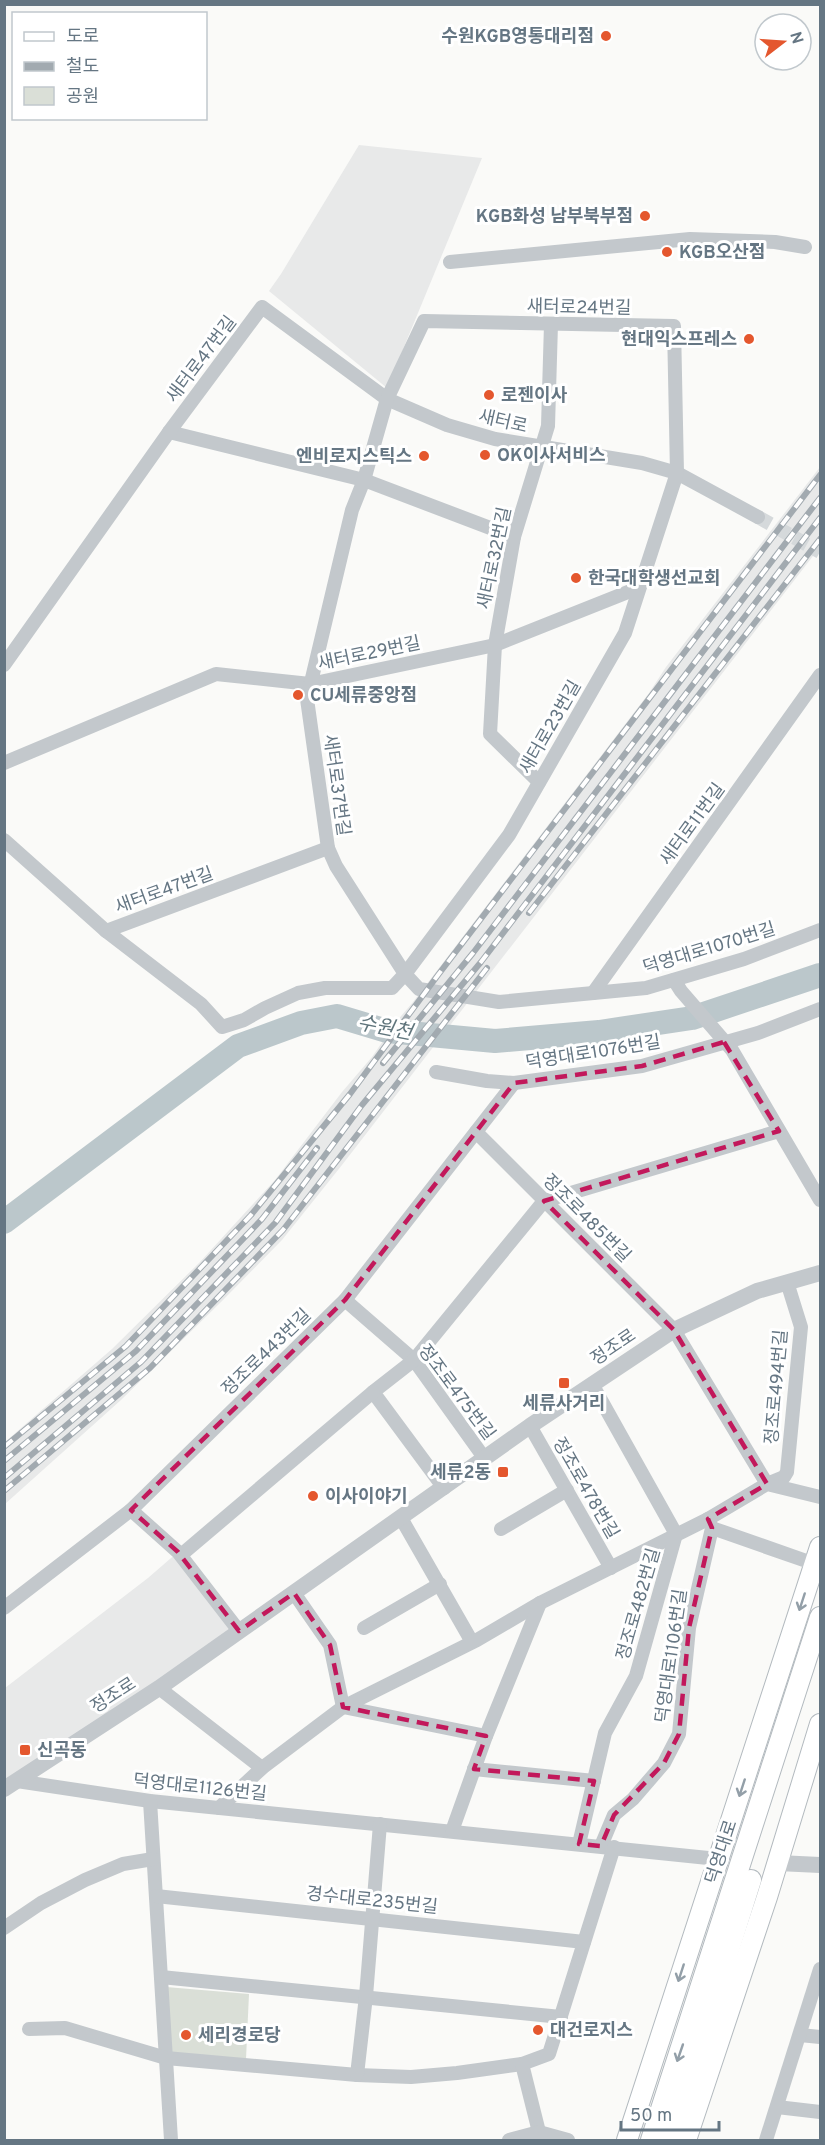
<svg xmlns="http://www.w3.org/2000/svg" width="825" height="2145" font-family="Overpass,'Noto Sans KR',sans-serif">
<rect width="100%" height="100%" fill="#fafaf8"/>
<g fill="#e8e9e9">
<path d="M 359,145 L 482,158 L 387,388 L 269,291 L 281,274 Z"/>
<path d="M 820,467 L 820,547 L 342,1165 L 282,1240 L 222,1301 L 121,1400 L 5,1504 L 5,1442 L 112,1349 L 200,1262 L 275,1180 L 342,1092 L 372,1057 L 396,1022 L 413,1002 L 649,693 L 666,667 Z"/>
<path d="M 178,1552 L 239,1631 L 5,1788 L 5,1688 L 148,1578 Z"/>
</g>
<path fill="#dadfd7" d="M 166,1987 L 249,1994 L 246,2059 L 170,2052 Z"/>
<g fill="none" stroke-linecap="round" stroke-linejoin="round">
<path stroke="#bbc7cb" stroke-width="24" d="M 4,1222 L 238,1046 L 301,1023 L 337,1016 L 387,1031 L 495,1041 L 599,1032 L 692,1018 L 820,975"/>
<path stroke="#d5d9db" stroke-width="14" stroke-dasharray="14 7" stroke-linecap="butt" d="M 758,517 L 820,552"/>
<g stroke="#b3babf" stroke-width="22">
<g id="secondary">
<path d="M 627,2140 L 820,1547"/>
<path d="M 651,2140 L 820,1617"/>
<path d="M 669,2140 L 751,1880"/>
<path d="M 686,2140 L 767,1897 L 820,1724"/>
</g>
</g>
<g stroke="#c3c8cc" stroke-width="14">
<path d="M 450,262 L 690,239 L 775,242 L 805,247"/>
<path d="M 169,432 L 364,480 L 514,537"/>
<path d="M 4,665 L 169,432 L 262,307 L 387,399 L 447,425 L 495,439 L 642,463 L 677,473 L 758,517"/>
<path d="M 4,763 L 216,674 L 310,684 L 495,645 L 638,588"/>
<path d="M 539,782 L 490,734 L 495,645 L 514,537 L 548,426 L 551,324"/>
<path d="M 4,840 L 106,931 L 328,848"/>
<path d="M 106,931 L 201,1004 L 222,1027 L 244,1020 L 265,1008 L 298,993 L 325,988 L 392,988 L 405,974 L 509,835 L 625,633 L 677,473 L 674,326 L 424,321 L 387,399 L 364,480 L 352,510 L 307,699 L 328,848 L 336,866 L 405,974 L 419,989 L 499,1002 L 646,988 L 744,959 L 820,930"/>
<path d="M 674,980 L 681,991 L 732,1050 L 820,1200"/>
<path d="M 593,993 L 820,675"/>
<path d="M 436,1072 L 487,1081 L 514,1083 L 642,1066 L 758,1033 L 820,1009"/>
<path d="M 476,1132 L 674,1330 L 767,1484 L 784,1477 L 787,1472 L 801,1327 L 787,1282"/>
<path d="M 345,1300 L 414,1360 L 485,1459"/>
<path d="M 530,1426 L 611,1568"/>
<path d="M 444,1488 L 373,1392 L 414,1360 L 544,1201 L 779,1131"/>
<path d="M 131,1510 L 178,1552 L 239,1631"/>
<path d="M 401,1518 L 472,1642"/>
<path d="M 712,1528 L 815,1564"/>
<path d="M 501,1529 L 567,1490"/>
<path d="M 181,1555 L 373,1392"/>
<path d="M 294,1593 L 330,1645 L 343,1707 L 486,1736"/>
<path d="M 4,1608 L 131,1510 L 345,1300 L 514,1083"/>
<path d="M 364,1628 L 440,1584"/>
<path d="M 159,1688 L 262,1768"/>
<path d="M 474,1769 L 594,1781"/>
<path d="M 17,1781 L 150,1801 L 718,1859"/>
<path d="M 150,1801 L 171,2140"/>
<path d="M 219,1808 L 262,1768 L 343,1707 L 477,1640 L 540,1603 L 708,1519 L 767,1484 L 820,1497"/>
<path d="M 452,1831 L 486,1736 L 540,1603"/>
<path d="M 579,1844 L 605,1733 L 636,1676 L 676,1534 L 592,1384"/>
<path d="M 601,1846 L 614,1815 L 633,1799 L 664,1763 L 679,1734 L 689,1628 L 712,1528 L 708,1519"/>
<path d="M 156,1896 L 584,1942"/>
<path d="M 4,1928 L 41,1903 L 85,1880 L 123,1864 L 153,1859"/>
<path d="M 161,1977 L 561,2017"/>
<path d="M 29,2029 L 65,2028 L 166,2058 L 357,2075 L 411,2077 L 457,2073 L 522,2064"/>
<path d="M 800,2035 L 820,2037"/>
<path d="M 357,2075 L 366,1996 L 380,1824"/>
<path d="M 777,2107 L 820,2112"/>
<path d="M 539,2132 L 522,2064 L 549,2054 L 614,1847"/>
<path d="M 509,2140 L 539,2132 L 568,2140"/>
<path d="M 766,2140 L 820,1969"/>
</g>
<g stroke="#c3c8cc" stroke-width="16">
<path d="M 4,1789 L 159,1688 L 530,1426 L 674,1330 L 757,1291 L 820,1273"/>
<path d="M 778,1863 L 820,1865"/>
</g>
<use href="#secondary" stroke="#fff" stroke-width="20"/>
<g stroke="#a2aab0" stroke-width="6">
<g id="rail">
<path d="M 529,913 L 820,539"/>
<path d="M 383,1063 L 473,953 L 820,498"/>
<path d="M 4,1447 L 126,1346 L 251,1215 L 350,1094 L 438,975 L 820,475"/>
<path d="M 4,1461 L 136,1351 L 262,1219 L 317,1148"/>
<path d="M 4,1478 L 141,1362 L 275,1223 L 362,1105 L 481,962 L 820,518"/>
<path d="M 4,1491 L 150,1368 L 283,1230 L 487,968"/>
</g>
</g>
<use href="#rail" stroke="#fff" stroke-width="4" stroke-dasharray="11" stroke-linecap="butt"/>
</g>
<defs><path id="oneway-shaft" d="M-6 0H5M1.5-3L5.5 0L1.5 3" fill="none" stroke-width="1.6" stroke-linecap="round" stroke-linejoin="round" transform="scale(1.5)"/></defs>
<g stroke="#939fa8">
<use href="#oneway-shaft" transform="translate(802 1602) rotate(108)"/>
<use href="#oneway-shaft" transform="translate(742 1788) rotate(108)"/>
<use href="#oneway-shaft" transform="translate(681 1973) rotate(108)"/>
<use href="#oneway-shaft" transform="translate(680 2053) rotate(109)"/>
</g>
<path fill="none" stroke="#c2185b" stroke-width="4.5" stroke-dasharray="12 8" stroke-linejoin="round" d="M 724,1042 L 779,1131 L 544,1201 L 674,1330 L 767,1484 L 708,1519 L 712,1528 L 689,1628 L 679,1734 L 664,1763 L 614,1815 L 601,1846 L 579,1844 L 594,1781 L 474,1769 L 486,1736 L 343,1707 L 330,1645 L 294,1593 L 239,1631 L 178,1552 L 131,1510 L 345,1300 L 514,1083 L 642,1066 Z"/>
<g fill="#e4572e" stroke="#fff" stroke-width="2">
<circle cx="606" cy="36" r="6"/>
<circle cx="645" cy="216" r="6"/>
<circle cx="667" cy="252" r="6"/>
<circle cx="749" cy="339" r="6"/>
<circle cx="489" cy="395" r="6"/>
<circle cx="485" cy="455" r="6"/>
<circle cx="424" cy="456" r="6"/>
<circle cx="576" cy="578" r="6"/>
<circle cx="298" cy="695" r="6"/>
<rect x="558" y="1377" width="12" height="12" rx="3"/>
<rect x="497" y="1466" width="12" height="12" rx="3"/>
<circle cx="313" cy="1496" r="6"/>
<rect x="19" y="1744" width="12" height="12" rx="3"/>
<circle cx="538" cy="2030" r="6"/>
<circle cx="186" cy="2035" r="6"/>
</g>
<g text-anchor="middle" stroke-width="6" stroke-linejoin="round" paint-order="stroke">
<g font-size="18" font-weight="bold" fill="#657683" stroke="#fff" text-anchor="start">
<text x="594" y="42" text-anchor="end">수원KGB영통대리점</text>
<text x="633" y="222" text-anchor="end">KGB화성 남부북부점</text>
<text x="679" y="258">KGB오산점</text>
<text x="737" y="345" text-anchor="end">현대익스프레스</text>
<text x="501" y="401">로젠이사</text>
<text x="497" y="461">OK이사서비스</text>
<text x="412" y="462" text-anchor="end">엔비로지스틱스</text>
<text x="588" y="584">한국대학생선교회</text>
<text x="310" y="701">CU세류중앙점</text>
<text x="564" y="1409" text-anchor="middle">세류사거리</text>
<text x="491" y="1478" text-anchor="end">세류2동</text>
<text x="325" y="1502">이사이야기</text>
<text x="37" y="1756">신곡동</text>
<text x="550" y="2036">대건로지스</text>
<text x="198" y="2041">세리경로당</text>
</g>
<g font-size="18" fill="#657683" stroke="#fff">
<text transform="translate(579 307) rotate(1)" y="6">새터로24번길</text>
<text transform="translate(201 359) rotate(-53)" y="6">새터로47번길</text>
<text transform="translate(503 421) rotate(13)" y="6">새터로</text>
<text transform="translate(494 558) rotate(-78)" y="6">새터로32번길</text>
<text transform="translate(369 653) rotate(-12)" y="6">새터로29번길</text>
<text transform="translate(550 727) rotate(-60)" y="6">새터로23번길</text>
<text transform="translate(337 785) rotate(82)" y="6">새터로37번길</text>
<text transform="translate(692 824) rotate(-54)" y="6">새터로11번길</text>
<text transform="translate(164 890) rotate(-20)" y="6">새터로47번길</text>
<text transform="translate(709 948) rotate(-17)" y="6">덕영대로1070번길</text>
<text transform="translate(593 1052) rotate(-9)" y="6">덕영대로1076번길</text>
<text transform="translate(587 1218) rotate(45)" y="6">정조로485번길</text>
<text transform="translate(613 1347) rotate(-34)" y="6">정조로</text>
<text transform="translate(266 1352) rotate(-44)" y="6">정조로443번길</text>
<text transform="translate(776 1387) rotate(-85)" y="6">정조로494번길</text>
<text transform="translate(457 1392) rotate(53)" y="6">정조로475번길</text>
<text transform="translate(586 1488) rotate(60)" y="6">정조로478번길</text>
<text transform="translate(638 1604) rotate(-74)" y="6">정조로482번길</text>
<text transform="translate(671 1656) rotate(-82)" y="6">덕영대로1106번길</text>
<text transform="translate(113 1695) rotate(-33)" y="6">정조로</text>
<text transform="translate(200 1787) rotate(6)" y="6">덕영대로1126번길</text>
<text transform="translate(721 1852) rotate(-72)" y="6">덕영대로</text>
<text transform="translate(372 1900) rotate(6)" y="6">경수대로235번길</text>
</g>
<g font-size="20" font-style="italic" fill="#60757c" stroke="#fff">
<text transform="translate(385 1027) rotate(11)" y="7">수원천</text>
</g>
</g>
<rect width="825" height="2145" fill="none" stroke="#657683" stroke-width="12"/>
<rect x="12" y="12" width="195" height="108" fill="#ffffff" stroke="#c1c8cd" stroke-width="1.5"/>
<rect x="24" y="32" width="30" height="9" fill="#ffffff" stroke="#c1c8cd" stroke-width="1.5"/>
<text x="66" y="42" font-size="18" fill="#657683">도로</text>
<rect x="24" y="62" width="30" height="9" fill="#a2aab0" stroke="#c1c8cd" stroke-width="1.5"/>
<text x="66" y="72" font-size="18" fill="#657683">철도</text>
<rect x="24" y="87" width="30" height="18" fill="#dadfd7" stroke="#c1c8cd" stroke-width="1.5"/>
<text x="66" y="102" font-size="18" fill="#657683">공원</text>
<g transform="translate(783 42) rotate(73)"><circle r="28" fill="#ffffff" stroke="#c1c8cd" stroke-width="1.5"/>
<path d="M0-4.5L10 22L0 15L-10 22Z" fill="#e4572e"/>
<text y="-9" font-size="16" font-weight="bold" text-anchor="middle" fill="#657683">N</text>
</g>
<path d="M621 2121v9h98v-9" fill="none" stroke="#657683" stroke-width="3"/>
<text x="630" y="2121" font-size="18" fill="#657683" stroke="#ffffff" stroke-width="4.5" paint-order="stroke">50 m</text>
</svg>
